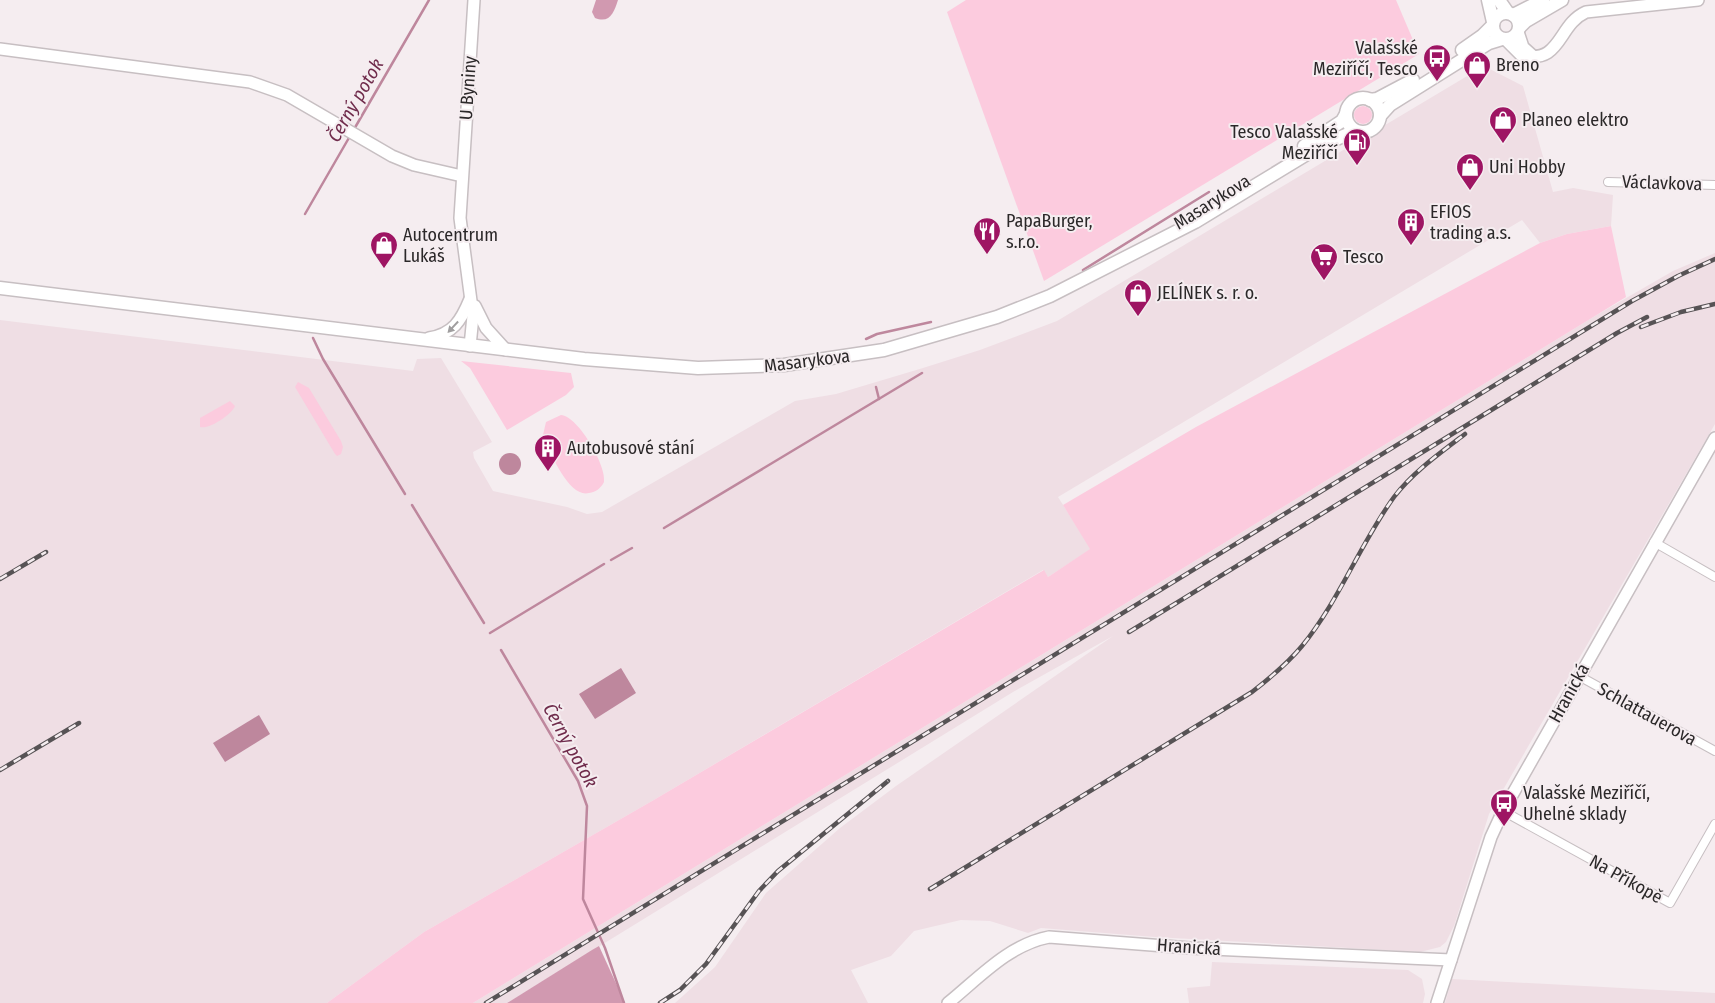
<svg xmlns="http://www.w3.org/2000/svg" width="1715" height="1003" font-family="'Fira Sans Condensed',sans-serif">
<rect width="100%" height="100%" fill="#f5edf0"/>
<g fill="#efdee4">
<path d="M 1484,66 L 1523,86 L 1553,192 L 1573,188 L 1613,195 L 1611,226 L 1567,234 L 1540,243 L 1522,220 L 1058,497 L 1091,549 L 1048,577 L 1043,570 L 652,801 L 424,932 L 327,1003 L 0,1003 L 0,320 L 413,371 L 417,359 L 441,358 L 492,442 L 473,452 L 474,458 L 493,491 L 567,507 L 587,514 L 602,512 L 795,401 L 836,394 L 923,368 L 980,350 L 1057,321 Z"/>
<path d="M 1715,253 L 1715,424 L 1489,814 L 1454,926 L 1446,942 L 1440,947 L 1420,952 L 1155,937 L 1041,928 L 1028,933 L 990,921 L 961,920 L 914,931 L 891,956 L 851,970 L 868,1003 L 675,1003 L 715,967 L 766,893 L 840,828 L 896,786 L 1113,636 L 1013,692 L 507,1003 L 473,1003 L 1595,316 L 1673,271 Z"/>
<path d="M 1212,962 L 1408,970 L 1422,979 L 1425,994 L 1423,1003 L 1189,1003 L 1187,988 L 1210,986 Z"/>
<path d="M 1452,979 L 1715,993 L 1715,1003 L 1445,1003 Z"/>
</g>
<g fill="#fccbde">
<path d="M 966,0 L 1396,0 L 1419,54 L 1044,281 L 947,12 Z"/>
<circle cx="1363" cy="115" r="9"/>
<path d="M 1611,226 L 1626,297 L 473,1003 L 327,1003 L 424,932 L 652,801 L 1044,570 L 1048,577 L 1090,549 L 1063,505 L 1196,427 L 1540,243 L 1567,234 Z"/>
<path d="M 461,361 L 571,373 L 574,387 L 566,395 L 507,430 L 470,368 Z"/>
<path d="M 298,382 L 309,388 L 341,441 L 343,447 L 341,454 L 337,456 L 335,454 L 295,387 Z"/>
<path d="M 230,401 L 235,406 C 232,414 209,430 200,427 L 200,418 Z"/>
<path d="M 561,415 C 578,416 607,466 604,482 C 601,488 596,492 589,493 C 570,498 553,457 545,443 L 543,435 L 546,422 Z"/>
</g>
<g fill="#d199b0">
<path d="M 596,0 L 618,0 C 614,12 610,24 595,18 L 592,12 Z"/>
<path d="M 599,946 L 625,1003 L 507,1003 L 592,950 Z"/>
</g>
<g fill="#be879d">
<circle cx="510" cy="464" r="11"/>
<path d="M 621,668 L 636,693 L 595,719 L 579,694 Z"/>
<path d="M 259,715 L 270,734 L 225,762 L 213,743 Z"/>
</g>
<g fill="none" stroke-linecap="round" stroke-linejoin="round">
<g stroke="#be879d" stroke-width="2.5">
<path d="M 353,131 L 429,0"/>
<path d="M 305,214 L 350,136"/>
<path d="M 1083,270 L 1209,192"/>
<path d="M 313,338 L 323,359 L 405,494"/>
<path d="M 866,339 L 877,334 L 931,322"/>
<path d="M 876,387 L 879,399"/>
<path d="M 412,505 L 484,623"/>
<path d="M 664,528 L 922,373"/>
<path d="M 611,560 L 632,548"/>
<path d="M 490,633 L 604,564"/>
<path d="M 501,650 L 578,781 L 587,806 L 583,899 L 605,948 L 624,1003"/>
</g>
<g stroke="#c7bfc2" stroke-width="10">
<g id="street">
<path d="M 1608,182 L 1715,185"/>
<path d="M 1654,542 L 1715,577"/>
<path d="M 1579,676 L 1715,751"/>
<path d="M 1503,811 L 1670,903 L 1715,824"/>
</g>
</g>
<g stroke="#c7bfc2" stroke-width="14">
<g id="secondary">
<path d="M 1518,32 L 1523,47 L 1533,56"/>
<path d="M 1505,39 L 1521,55 C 1562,65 1557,25 1586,12 L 1698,0"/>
<path d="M 0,49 L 250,82 L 287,95 L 392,156 L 414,165 L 462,176"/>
<path d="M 475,306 L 486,328 L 506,350"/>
<path d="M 429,338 C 453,334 461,321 470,299"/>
<path d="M 470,346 L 473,316 L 460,218 L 474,0"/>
<path d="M 948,1003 C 979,978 1008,945 1049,937 L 1190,948 L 1451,960"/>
<path d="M 1437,1003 L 1491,837 L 1503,811 L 1715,438"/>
</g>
</g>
<g stroke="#c7bfc2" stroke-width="15">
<g id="primary">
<path d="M 1488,0 L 1493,22"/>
<path d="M 1499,0 L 1508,13"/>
<circle cx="1506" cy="26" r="13"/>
<path d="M 1513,15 L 1543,0"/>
<path d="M 1519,28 L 1526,21 L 1562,0"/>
<path d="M 1462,50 L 1482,36 L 1493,25"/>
<circle cx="1363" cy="115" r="17"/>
<path d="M 1370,100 L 1377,99 L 1413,80"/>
<path d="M 1380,116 L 1390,105 L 1489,43 L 1502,39"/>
<path d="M 1304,146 L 1342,121 L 1346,114"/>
<path d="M 0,288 L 584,359 L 698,368 L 784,365 L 884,350 L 997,317 L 1050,296 L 1195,222 L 1320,146 L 1355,131"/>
</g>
</g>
<use href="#street" stroke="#fff" stroke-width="8"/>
<use href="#secondary" stroke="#fff" stroke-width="11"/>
<use href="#primary" stroke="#fff" stroke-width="12"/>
<g stroke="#575355" stroke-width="4.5">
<g id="rail">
<path d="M 1641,327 L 1681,312 L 1715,304"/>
<path d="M 0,579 L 46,552"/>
<path d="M 1129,632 L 1617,333 L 1647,317"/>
<path d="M 0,770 L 79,723"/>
<path d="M 930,889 L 1252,692 C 1270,678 1288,663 1302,646 C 1339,601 1360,544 1394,497 C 1413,472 1440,453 1465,434"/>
<path d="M 486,1003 L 1632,301 L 1678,276 L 1715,259"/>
<path d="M 660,1003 L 680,990 L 706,964 L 759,891 L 778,871 L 888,781"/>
</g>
</g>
<use href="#rail" stroke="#f5edf0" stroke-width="2.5" stroke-dasharray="8" stroke-linecap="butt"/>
</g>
<defs><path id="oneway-solid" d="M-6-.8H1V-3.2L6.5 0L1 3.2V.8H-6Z" transform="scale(1.25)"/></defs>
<use fill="#a09e9f" href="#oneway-solid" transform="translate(453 327) rotate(133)"/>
<defs>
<g id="bus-pin" transform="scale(1.4375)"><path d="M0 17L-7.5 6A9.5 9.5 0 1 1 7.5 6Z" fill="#9e1563" stroke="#f5edf0"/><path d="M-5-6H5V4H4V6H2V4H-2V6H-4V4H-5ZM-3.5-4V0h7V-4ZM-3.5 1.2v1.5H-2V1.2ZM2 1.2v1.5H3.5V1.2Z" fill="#fff"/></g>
<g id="shop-pin" transform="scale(1.4375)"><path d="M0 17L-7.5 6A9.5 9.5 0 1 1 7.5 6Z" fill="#9e1563" stroke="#f5edf0"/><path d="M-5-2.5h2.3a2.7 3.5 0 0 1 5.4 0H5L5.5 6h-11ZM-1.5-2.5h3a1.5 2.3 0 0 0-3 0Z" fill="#fff"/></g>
<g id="fuel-pin" transform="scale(1.4375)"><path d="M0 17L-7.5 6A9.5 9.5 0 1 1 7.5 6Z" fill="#9e1563" stroke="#f5edf0"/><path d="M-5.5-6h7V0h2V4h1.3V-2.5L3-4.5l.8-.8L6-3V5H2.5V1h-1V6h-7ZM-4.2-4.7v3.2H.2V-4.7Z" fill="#fff"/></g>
<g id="building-pin" transform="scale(1.4375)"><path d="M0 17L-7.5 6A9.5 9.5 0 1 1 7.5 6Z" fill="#9e1563" stroke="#f5edf0"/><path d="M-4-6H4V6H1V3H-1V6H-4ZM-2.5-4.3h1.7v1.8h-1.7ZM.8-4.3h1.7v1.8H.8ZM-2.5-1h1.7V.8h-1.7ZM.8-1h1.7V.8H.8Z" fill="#fff"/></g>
<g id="restaurant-pin" transform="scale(1.4375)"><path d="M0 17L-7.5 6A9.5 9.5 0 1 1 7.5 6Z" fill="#9e1563" stroke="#f5edf0"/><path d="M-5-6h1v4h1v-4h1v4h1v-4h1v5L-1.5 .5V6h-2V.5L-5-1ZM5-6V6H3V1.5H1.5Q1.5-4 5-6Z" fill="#fff"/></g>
<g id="supermarket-pin" transform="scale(1.4375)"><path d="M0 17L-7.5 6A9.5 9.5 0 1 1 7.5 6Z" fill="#9e1563" stroke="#f5edf0"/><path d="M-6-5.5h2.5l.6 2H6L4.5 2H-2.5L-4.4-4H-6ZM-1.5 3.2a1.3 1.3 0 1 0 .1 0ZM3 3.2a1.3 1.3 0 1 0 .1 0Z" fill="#fff"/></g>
</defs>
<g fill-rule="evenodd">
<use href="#bus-pin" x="1437" y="58"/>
<use href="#shop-pin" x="1477" y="65"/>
<use href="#shop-pin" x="1503" y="120"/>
<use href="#fuel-pin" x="1357" y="142"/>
<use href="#shop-pin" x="1470" y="167"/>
<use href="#building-pin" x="1411" y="222"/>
<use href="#restaurant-pin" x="987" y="231"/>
<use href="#shop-pin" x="384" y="245"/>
<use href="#supermarket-pin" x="1324" y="257"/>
<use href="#shop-pin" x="1138" y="293"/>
<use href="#building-pin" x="548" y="448"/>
<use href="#bus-pin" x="1504" y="803"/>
</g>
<g text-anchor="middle" stroke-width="4" stroke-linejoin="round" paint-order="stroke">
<g font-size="18" fill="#2b2829" stroke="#f5edf0" text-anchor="start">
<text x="1418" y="54" text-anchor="end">Valašské<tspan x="1418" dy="21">Meziříčí, Tesco</tspan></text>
<text x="1496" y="71">Breno</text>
<text x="1522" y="126">Planeo elektro</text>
<text x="1338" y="138" text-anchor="end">Tesco Valašské<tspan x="1338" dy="21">Meziříčí</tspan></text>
<text x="1489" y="173">Uni Hobby</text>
<text x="1430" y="218">EFIOS<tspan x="1430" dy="21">trading a.s.</tspan></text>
<text x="1006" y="227">PapaBurger,<tspan x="1006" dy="21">s.r.o.</tspan></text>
<text x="403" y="241">Autocentrum<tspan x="403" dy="21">Lukáš</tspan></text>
<text x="1343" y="263">Tesco</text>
<text x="1157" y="299">JELÍNEK s. r. o.</text>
<text x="567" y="454">Autobusové stání</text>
<text x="1523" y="799">Valašské Meziříčí,<tspan x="1523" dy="21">Uhelné sklady</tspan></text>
</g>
<g font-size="18" fill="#2b2829" stroke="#f5edf0">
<text transform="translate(468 88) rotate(-86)" y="6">U Byniny</text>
<text transform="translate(1662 183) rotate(2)" y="6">Václavkova</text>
<text transform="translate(1212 202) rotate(-32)" y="6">Masarykova</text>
<text transform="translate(807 361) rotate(-7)" y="6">Masarykova</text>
<text transform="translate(1569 693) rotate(-61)" y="6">Hranická</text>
<text transform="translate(1647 714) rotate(29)" y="6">Schlattauerova</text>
<text transform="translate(1626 879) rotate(29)" y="6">Na Příkopě</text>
<text transform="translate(1189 947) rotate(4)" y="6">Hranická</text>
</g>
<g font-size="19" font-style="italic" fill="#702c4c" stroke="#f5edf0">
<text transform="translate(355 100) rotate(-60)" y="7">Černý potok</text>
<text transform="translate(571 745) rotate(61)" y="7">Černý potok</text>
</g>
</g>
</svg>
